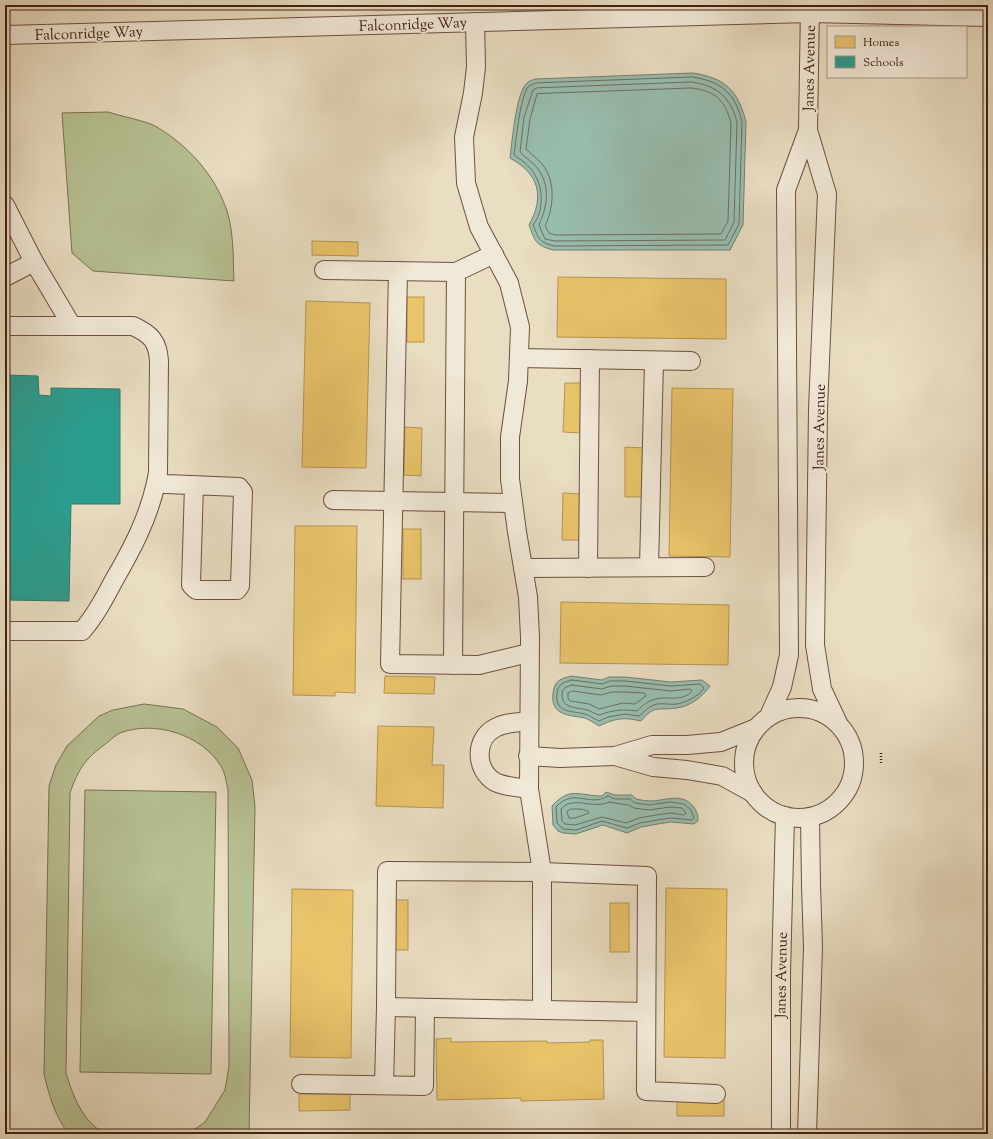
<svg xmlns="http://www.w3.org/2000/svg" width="993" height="1139" font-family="'Sorts Mill Goudy',serif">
<rect width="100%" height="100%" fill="#e9ddc2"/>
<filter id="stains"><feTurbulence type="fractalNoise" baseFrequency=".005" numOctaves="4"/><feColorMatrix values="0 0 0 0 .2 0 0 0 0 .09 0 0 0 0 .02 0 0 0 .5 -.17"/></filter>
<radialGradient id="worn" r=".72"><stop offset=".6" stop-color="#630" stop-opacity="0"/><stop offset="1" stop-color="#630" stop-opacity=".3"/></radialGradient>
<g fill="#b7c193" stroke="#7c7054">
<path d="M 108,112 C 120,116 146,121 155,126 C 188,145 215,175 227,211 C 234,233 233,259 234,281 L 93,271 L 72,253 L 62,113 Z"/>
<path d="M 144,704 L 183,709 L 217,727 L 238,748 L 252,780 L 255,807 L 249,1134 L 226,1134 L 226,1132 L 224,1134 L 188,1134 L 205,1122 L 225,1090 L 229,1066 L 228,789 C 226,782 225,772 221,766 C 201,734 154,720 120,733 C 116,735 111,739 108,742 C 86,758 79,767 70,793 L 66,1073 C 73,1096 83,1123 106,1134 L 69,1134 C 55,1117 49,1095 44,1074 L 49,786 L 56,765 L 67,746 L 99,716 L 113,710 Z"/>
<path d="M 85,790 L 216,792 L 211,1074 L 80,1072 Z"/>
</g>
<g fill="#98bdae" stroke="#767e70">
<path d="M 693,73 C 725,78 738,90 746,122 L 743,225 L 730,250 L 553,250 C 535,245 535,241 529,225 C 545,196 539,174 510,158 C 512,143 516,92 527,83 C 529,81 532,80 535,79 Z"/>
<path d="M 571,676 L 602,680 L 609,677 L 625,677 L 671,682 L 702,680 L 710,686 C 702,697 691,706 677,708 C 658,711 655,704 641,721 C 623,717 616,718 599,726 C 594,723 590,720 585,718 C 570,715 550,716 553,693 C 555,680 560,679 571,676 Z"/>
<path d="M 606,792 L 615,795 L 632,795 L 636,799 C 641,800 646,801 652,801 C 667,800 682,793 693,806 C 697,811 698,815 698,821 L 694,824 L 671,822 L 658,824 L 641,827 L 627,833 L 603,825 L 576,834 L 563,833 L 558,831 L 553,825 L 552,806 C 570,786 579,796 602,796 Z"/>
</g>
<g fill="#e9c46a" stroke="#b79350">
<path d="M 312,241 L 358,242 L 358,256 L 312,255 Z"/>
<path d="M 558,277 L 726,279 L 726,339 L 557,337 Z"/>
<rect x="407" y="297" width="17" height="45"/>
<path d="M 306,301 L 370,303 L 366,468 L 302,467 Z"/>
<path d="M 565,383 L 582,383 L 580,433 L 563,432 Z"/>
<path d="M 672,388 L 733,389 L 730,557 L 669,556 Z"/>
<path d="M 405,427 L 422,428 L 421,476 L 404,475 Z"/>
<path d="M 625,447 L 644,448 L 643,497 L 625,497 Z"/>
<path d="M 563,493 L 582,494 L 581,540 L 562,540 Z"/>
<path d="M 295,526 L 357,526 L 355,693 L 335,692 L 335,696 L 293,695 Z"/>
<rect x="403" y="529" width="18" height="50"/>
<path d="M 561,602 L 729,605 L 728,665 L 560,663 Z"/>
<path d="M 385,676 L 435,677 L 434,694 L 384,693 Z"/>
<path d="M 378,726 L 434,727 L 432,765 L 444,765 L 443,808 L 376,806 Z"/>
<path d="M 666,888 L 727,889 L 725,1058 L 664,1057 Z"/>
<path d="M 292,889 L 353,890 L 351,1058 L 290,1057 Z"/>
<rect x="389" y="900" width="19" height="50"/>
<rect x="610" y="903" width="19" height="49"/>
<path d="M 451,1038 L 451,1042 L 547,1041 L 547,1043 L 590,1042 L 590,1040 L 603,1040 L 604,1099 L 521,1101 L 521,1098 L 437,1100 L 436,1039 Z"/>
<path d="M 299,1094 L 350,1094 L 350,1110 L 299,1111 Z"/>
<path d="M 677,1098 L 724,1099 L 724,1116 L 677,1116 Z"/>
</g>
<path fill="#2a9d8f" stroke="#31786a" d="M 5,375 L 38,376 L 39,395 L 51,396 L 51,388 L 120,389 L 120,504 L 71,504 L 69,601 L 5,600 Z"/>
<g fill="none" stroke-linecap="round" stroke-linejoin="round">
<g stroke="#6d6e61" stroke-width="1">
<path d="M 693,77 C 722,82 735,93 742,122 L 739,224 L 728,245 L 554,246 C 539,242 539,239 533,225 C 535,222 538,218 539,214 C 545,195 539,174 524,162 C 521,159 517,158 514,155 C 516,140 520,98 528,87 C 530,85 533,84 536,83 Z"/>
<path d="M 692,82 C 718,86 730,97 737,122 L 734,222 L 725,240 L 555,241 L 545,239 L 539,225 C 547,207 551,187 538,169 C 533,162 525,158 520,152 L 524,117 L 533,90 L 537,88 Z"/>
<path d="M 692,88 C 715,91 725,100 731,123 L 728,221 L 721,234 L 555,235 L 549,233 L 545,226 C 554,207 556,181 542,164 C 537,158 531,154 526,149 L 530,119 L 537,94 Z"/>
<path d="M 572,680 L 602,684 L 610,681 L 625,681 L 671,686 L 700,684 L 704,688 C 699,696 687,702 677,704 C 671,705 664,703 657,704 C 649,706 645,711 639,716 L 625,714 L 608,717 L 599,721 C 595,719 591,717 588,715 C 575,710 554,715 557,693 C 558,684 564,682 572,680 Z"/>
<path d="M 572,685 L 602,689 L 611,686 L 625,686 L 671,691 L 690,689 L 692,691 C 683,702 667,696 656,699 C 648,701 643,705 637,711 C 621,709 614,710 599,715 C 595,714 591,711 587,710 C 577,707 562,709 562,695 C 562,688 566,687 572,685 Z"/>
<path d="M 573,691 L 601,695 L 612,692 L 625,692 L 644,693 L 646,696 L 635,704 L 623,703 L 599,709 L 589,704 L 570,701 L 568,698 L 568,693 Z"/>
<path d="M 608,796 L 615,799 L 630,799 L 635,803 L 649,805 L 670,802 L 684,804 L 691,810 L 694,818 L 692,820 L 671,818 L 657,820 L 640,823 L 627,828 L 602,821 L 576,830 L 564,829 L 561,827 L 557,823 L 556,807 C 574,787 590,808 608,796 Z"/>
<path d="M 609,802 L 628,805 L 634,808 L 649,810 L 670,807 L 682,808 L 686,813 L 684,815 L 671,813 L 656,815 L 639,818 L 626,823 L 602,817 L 575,825 L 565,824 L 562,821 L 561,809 C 573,795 593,810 609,802 Z"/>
<path d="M 571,809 L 581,809 L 588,811 L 589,813 L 575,818 L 569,818 L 567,812 Z"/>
</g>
<g stroke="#6c4f40" stroke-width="20">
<g id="minor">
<path d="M 810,5 L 808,130 L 827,194 L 818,409 L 815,645 L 822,689 L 838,723"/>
<path d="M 475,22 L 476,67 L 473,93 L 464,137 L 466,183 L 479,227 L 509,283 L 520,327 L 518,381 L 510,437 L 510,479 L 517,532 L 528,597 L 530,637 L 529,789 L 542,872 L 542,1010"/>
<path d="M 5,35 L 810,13 L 988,17"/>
<path d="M 5,205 L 34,262 L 72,326 L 133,326 C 151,334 158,342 159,361 L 158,472 L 156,483 L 166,484 L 239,487 L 243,492 L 240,586 L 237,590 L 196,590 L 191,585 L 194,485"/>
<path d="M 324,270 L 456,272 L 494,254"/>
<path d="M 398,271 L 390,664 L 479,665 L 529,653"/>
<path d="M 5,277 L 34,262"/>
<path d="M 5,326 L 72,326"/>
<path d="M 519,358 L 691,361"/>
<path d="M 333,500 L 513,503"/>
<path d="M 649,567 L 654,361"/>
<path d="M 523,568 L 705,567"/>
<path d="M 588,568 L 590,359"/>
<path d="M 5,631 L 82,631 C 95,616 104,599 113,582 C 132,549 148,519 156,483"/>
<path d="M 453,665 L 456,272"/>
<circle cx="799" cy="763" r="55"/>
<path d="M 769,716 L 782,687 L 789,655 L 786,190 L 808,130"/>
<path d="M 529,721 C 517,723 505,722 495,728 C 474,739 475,770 495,782 C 505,787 518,787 529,789"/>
<path d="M 528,756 L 560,758 L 615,756 L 652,745 L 687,745 L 721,742 L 756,728"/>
<path d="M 615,756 L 653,767 L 687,770 L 722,776 L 753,793"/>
<path d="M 646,1012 L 386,1007 L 387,871 L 542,872 L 647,876 L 646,1091 L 716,1094"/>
<path d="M 301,1084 L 424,1086 L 425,1008"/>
<path d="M 384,1085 L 386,1007"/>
<path d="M 781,1134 L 781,973 L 785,816"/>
<path d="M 807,1134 L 813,947 L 811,885 L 810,817"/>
</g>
</g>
<path stroke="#422014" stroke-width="2.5" stroke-dasharray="1 2" stroke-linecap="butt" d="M 881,763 L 881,753"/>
<use href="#minor" stroke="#f1e9d7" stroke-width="18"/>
</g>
<g text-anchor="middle" stroke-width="4" stroke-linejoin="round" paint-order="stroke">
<g font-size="15" fill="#422014" stroke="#f1e9d7">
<text transform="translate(413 24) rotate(-2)" y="5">Falconridge Way</text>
<text transform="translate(89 33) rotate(-2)" y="5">Falconridge Way</text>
<text transform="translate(809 68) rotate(-89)" y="5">Janes Avenue</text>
<text transform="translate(819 427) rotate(-89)" y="5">Janes Avenue</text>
<text transform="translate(781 975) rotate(-89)" y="5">Janes Avenue</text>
</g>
</g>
<rect width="993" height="1139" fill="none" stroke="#e9ddc2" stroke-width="20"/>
<rect x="6" y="6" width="981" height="1127" fill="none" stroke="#422014" stroke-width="2"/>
<rect x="10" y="10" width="973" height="1119" fill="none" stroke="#422014"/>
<rect x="827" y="26" width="140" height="52" fill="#f1e9d7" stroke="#ab9989"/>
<rect x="835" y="36" width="20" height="12" fill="#e9c46a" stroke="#ab9989"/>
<text x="863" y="46" font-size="12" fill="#422014">Homes</text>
<rect x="835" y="56" width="20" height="12" fill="#2a9d8f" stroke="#ab9989"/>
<text x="863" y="66" font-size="12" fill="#422014">Schools</text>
<rect width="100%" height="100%" filter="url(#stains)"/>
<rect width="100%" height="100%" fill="url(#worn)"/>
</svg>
